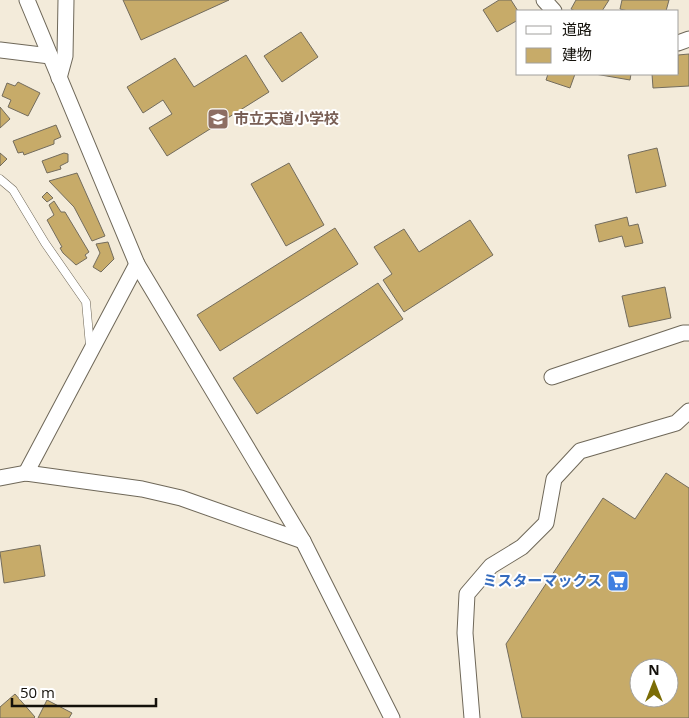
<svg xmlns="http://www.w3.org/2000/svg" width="689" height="718" font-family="'Open Sans','Noto Sans JP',sans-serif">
<rect width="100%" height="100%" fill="#f3ebda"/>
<g fill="#c7ab69" stroke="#736c5d" fill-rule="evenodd">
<path d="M 123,0 L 229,0 L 141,40 Z"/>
<path d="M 499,0 L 511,0 L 518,11 L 518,20 L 497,32 L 483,10 Z"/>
<path d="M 576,0 L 609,0 L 602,11 L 575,11 L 571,9 Z"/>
<path d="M 622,0 L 669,0 L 666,11 L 628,11 L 620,9 Z"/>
<path d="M 301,32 L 318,57 L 282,82 L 264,56 Z"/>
<path d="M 689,54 L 689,86 L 653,88 L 652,74 L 678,74 L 678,55 Z"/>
<path d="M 246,55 L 269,92 L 167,156 L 149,128 L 172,114 L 163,100 L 143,113 L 127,87 L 175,58 L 194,87 Z"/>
<path d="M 548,74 L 575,74 L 570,88 L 546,80 Z"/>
<path d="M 595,74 L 631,74 L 630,80 Z"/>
<path d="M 18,82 L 40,93 L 28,116 L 8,107 L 11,100 L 2,96 L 7,83 L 15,86 Z"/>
<path d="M 0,107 L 10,119 L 0,128 Z"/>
<path d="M 56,125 L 61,137 L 54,140 L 54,144 L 24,155 L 23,152 L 18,153 L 13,141 Z"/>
<path d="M 657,148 L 666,186 L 636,193 L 628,155 Z"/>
<path d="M 0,153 L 7,159 L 0,166 Z"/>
<path d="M 64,153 L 68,154 L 68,162 L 60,166 L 61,169 L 47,173 L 42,161 Z"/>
<path d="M 289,163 L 324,225 L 286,246 L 251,184 Z"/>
<path d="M 77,173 L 105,236 L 92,241 L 74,207 L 49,181 Z"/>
<path d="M 47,192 L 53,198 L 47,202 L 42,197 Z"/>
<path d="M 54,201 L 61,212 L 65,212 L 89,252 L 85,255 L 87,258 L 76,265 L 63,253 L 60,248 L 62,247 L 47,220 L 54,215 L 49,205 Z"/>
<path d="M 627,217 L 629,226 L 638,224 L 643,243 L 625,247 L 622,236 L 599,242 L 595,225 Z"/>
<path d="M 470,220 L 493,255 L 404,312 L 383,280 L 392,274 L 374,247 L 404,229 L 419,252 Z"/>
<path d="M 335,228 L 358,264 L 220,351 L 197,315 Z"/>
<path d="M 108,242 L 114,259 L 101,272 L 93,267 L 100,253 L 96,244 Z"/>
<path d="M 378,283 L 403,319 L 257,414 L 233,378 Z"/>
<path d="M 665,287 L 671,318 L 629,327 L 622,296 Z"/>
<path d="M 666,473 L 689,488 L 689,718 L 522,718 L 506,644 L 603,498 L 635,519 ZM 639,668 L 669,668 L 669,698 L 639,698 Z"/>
<path d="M 40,545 L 45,576 L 4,583 L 0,552 Z"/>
<path d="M 15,694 L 35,717 L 34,718 L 0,718 L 0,707 Z"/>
<path d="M 47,700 L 72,713 L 69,718 L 38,718 Z"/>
</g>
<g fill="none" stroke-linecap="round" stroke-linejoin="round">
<g stroke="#6f6859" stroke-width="9">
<path id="lane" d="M 0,179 L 13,190 L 45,243 L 86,302 L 90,346"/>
</g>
<g stroke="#6f6859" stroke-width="17">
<g id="street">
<path d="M 27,0 L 137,264 L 303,541 L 392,718"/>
<path d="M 544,0 L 554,11"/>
<path d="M 678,43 L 689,39"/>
<path d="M 0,50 L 50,56"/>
<path d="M 59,78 L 65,56 L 66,0"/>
<path d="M 552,377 L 683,333 L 689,333"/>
<path d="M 26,473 L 137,264"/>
<path d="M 0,478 L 26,473 L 142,489 L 181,498 L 303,541"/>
<path d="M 472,718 L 465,633 L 467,594 L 491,566 L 522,547 L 546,523 L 554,479 L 580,451 L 676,423 L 689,411"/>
</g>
</g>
<use href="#lane" stroke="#fff" stroke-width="8"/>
<use href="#street" stroke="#fff" stroke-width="15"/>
</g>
<defs>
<g id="school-square" transform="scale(1.125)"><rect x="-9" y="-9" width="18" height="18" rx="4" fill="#8d6e63" stroke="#fff"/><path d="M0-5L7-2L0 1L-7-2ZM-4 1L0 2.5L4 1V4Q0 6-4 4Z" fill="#fff"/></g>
<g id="supermarket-square" transform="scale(1.125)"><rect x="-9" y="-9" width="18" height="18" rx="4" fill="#3f7fe0" stroke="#fff"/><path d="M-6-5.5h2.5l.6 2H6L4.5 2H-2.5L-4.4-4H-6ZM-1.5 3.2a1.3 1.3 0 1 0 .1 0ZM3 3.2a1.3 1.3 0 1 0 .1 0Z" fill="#fff"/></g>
</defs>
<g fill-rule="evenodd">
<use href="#school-square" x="218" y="119"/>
<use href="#supermarket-square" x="618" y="581"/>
</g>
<g text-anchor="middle" stroke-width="4" stroke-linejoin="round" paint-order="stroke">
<g font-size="15" font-weight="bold" fill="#785e54" stroke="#fff" text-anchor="start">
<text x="234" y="124">市立天道小学校</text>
</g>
<g font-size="15" font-weight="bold" fill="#366cbe" stroke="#fff" text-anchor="end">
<text x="602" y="586">ミスターマックス</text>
</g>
</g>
<rect x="516" y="10" width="162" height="65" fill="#ffffff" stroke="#a1a09d"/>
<rect x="526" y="26" width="25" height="8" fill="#ffffff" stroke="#a1a09d"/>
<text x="562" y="35" font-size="15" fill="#14110b">道路</text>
<rect x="526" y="48" width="25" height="15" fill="#c7ab69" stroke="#a1a09d"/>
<text x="562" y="60" font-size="15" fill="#14110b">建物</text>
<g transform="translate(654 683)"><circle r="24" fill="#ffffff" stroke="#a1a09d"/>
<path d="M0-4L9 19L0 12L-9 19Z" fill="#7b6c05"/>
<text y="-8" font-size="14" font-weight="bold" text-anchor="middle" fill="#14110b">N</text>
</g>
<path d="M12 698v8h144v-8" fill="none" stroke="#14110b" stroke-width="2.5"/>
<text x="20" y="698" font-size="15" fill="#14110b" stroke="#ffffff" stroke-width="4" paint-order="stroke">50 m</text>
</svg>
